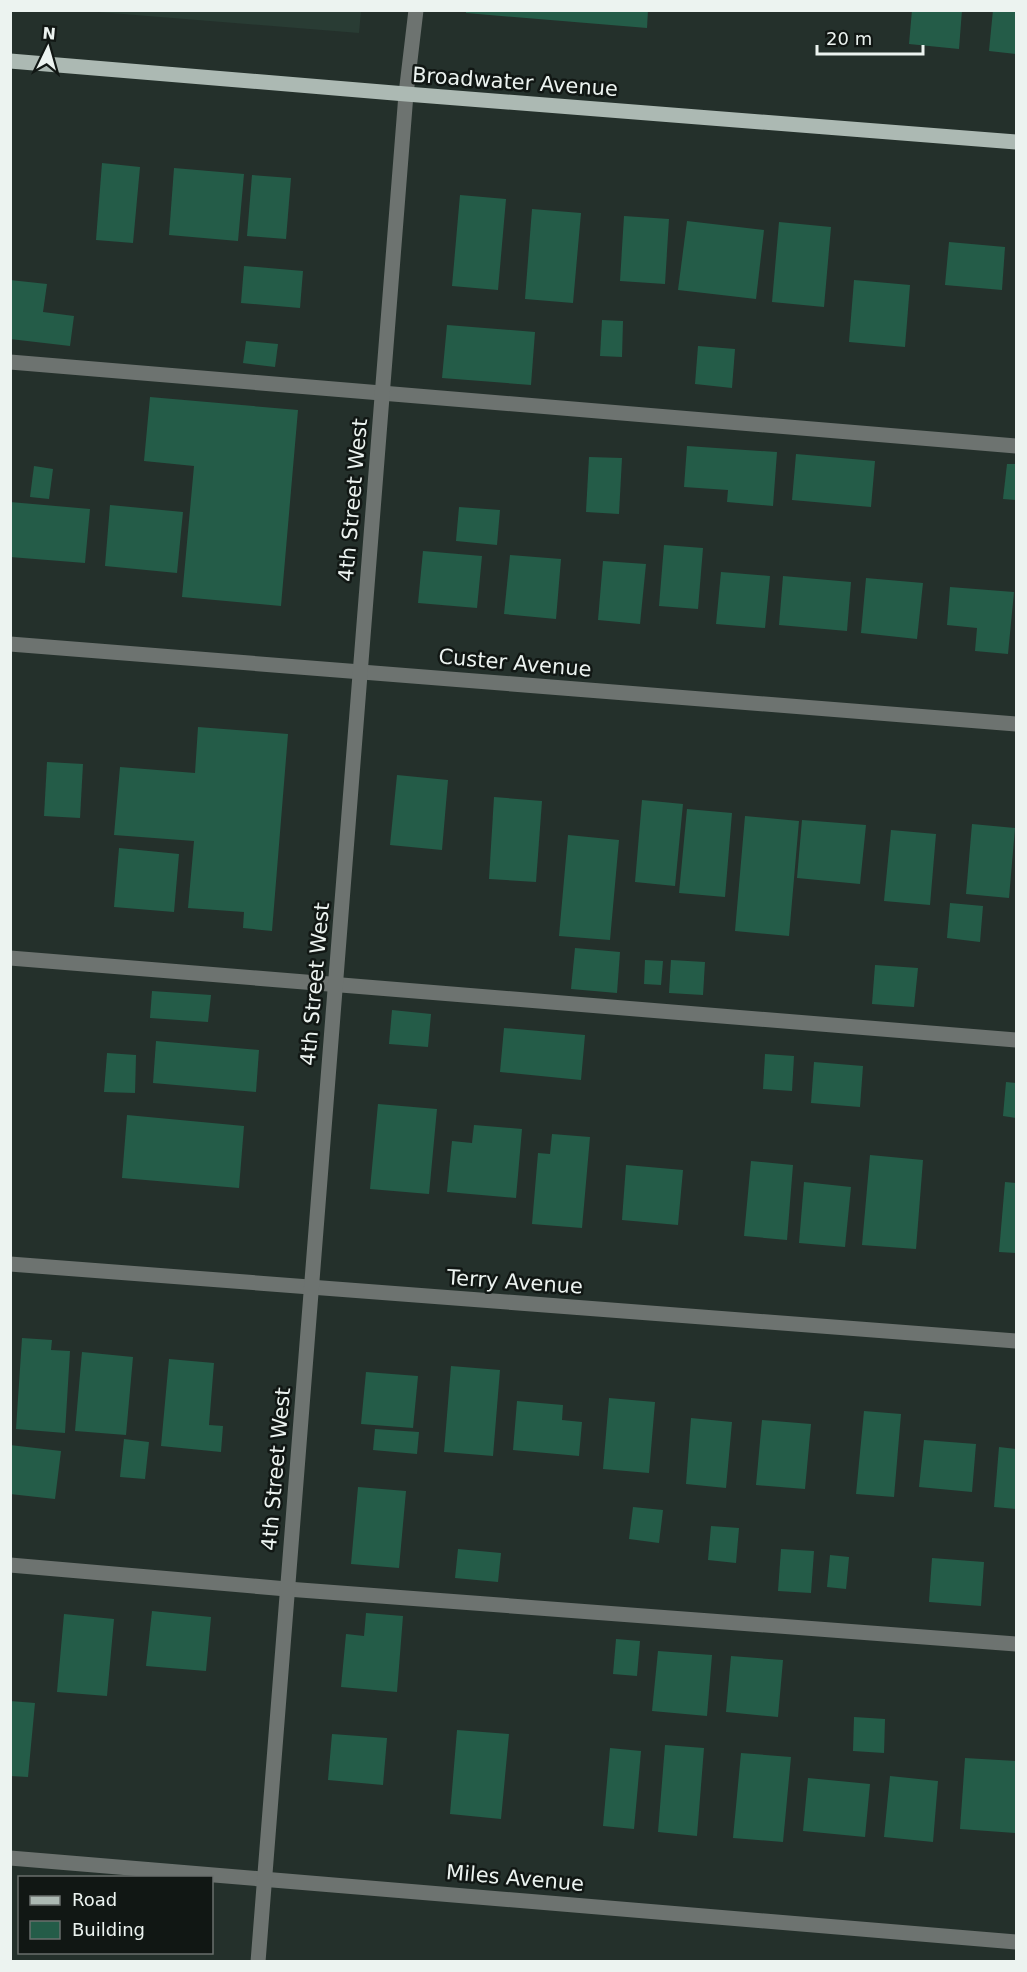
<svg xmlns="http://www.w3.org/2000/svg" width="1027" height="1972" font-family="'DejaVu Sans',sans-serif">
<rect width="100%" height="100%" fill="#24302b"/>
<path fill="#293c34" d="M 86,11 L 361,10 L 361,11 L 359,33 Z"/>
<g fill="#245c48">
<path d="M 466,10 L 648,10 L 647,28 L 466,13 Z"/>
<path d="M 912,10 L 962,10 L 959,49 L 909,44 Z"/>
<path d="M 993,10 L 1016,10 L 1016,54 L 989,51 Z"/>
<path d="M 102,163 L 140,167 L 133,243 L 96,240 Z"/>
<path d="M 174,168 L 244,174 L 238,241 L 169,235 Z"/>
<path d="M 252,175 L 291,178 L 286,239 L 247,236 Z"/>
<path d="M 460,195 L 506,199 L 498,290 L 452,286 Z"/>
<path d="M 532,209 L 581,213 L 573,303 L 525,299 Z"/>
<path d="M 624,216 L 669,219 L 665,284 L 620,281 Z"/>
<path d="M 687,221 L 764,230 L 756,299 L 678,290 Z"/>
<path d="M 779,222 L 831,227 L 824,307 L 772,302 Z"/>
<path d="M 949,242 L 1005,247 L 1002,290 L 945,285 Z"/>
<path d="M 244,266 L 303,271 L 300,308 L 241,303 Z"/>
<path d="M 10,280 L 47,284 L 43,312 L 74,316 L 70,346 L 10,339 Z"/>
<path d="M 854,280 L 910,285 L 905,347 L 849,342 Z"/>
<path d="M 602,320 L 623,321 L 622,357 L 600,356 Z"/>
<path d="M 447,325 L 535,332 L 531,385 L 442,378 Z"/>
<path d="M 246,341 L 278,344 L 275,367 L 243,363 Z"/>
<path d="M 698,346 L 735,349 L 732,388 L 695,384 Z"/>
<path d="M 150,397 L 298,410 L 281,606 L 182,597 L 194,466 L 144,461 Z"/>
<path d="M 687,446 L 777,452 L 773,506 L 727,502 L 728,490 L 684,487 Z"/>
<path d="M 796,454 L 875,461 L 871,507 L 792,500 Z"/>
<path d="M 589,457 L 622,458 L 619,514 L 586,512 Z"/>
<path d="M 1007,464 L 1016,464 L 1016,500 L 1003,499 Z"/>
<path d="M 34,466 L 53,469 L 49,499 L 30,497 Z"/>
<path d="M 10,502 L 90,509 L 85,563 L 10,557 Z"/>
<path d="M 110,505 L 183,512 L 177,573 L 105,566 Z"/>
<path d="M 459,507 L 500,510 L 497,545 L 456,541 Z"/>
<path d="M 664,545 L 703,548 L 698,609 L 659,606 Z"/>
<path d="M 423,551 L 482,556 L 477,608 L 418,603 Z"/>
<path d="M 510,555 L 561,559 L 556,619 L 504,614 Z"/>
<path d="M 603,561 L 646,564 L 640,624 L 598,620 Z"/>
<path d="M 721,572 L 770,576 L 765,628 L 716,624 Z"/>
<path d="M 783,576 L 851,582 L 847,631 L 779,625 Z"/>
<path d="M 866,578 L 923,583 L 917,639 L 861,633 Z"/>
<path d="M 950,587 L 1014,592 L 1008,654 L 975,651 L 977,628 L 947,625 Z"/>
<path d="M 198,727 L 288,734 L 272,931 L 243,928 L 244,912 L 188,908 L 194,841 L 114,835 L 120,767 L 195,773 Z"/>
<path d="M 47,762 L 83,764 L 80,818 L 44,816 Z"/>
<path d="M 397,775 L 448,780 L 442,850 L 390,845 Z"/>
<path d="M 494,797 L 542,801 L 536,882 L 489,879 Z"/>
<path d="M 642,800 L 683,804 L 675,886 L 635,882 Z"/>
<path d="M 687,809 L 732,813 L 725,897 L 679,893 Z"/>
<path d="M 745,816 L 799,821 L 789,936 L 735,931 Z"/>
<path d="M 802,820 L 866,825 L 860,884 L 797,878 Z"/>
<path d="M 972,824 L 1015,828 L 1009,898 L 966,894 Z"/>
<path d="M 891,830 L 936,834 L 930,905 L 884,901 Z"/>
<path d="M 568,835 L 619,840 L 610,940 L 559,936 Z"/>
<path d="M 119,848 L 179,854 L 174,912 L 114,907 Z"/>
<path d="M 950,903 L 983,906 L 980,942 L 947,938 Z"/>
<path d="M 575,948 L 620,952 L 617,993 L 571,989 Z"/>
<path d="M 645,960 L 663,961 L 661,985 L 644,984 Z"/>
<path d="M 671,960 L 705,962 L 703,995 L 669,993 Z"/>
<path d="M 875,965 L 918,968 L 914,1007 L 872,1004 Z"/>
<path d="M 152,991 L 211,995 L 208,1022 L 150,1018 Z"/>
<path d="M 392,1010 L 431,1014 L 428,1047 L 389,1044 Z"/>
<path d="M 504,1028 L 585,1035 L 581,1080 L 500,1072 Z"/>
<path d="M 156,1041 L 259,1050 L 256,1092 L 153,1083 Z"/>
<path d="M 107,1053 L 136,1055 L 135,1093 L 104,1092 Z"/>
<path d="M 765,1054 L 794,1056 L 792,1091 L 763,1089 Z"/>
<path d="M 814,1062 L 863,1066 L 860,1107 L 811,1103 Z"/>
<path d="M 1006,1082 L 1016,1083 L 1016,1118 L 1003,1116 Z"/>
<path d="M 378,1104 L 437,1109 L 429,1194 L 370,1189 Z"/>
<path d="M 127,1115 L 244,1126 L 239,1188 L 122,1178 Z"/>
<path d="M 474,1125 L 522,1129 L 516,1198 L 447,1192 L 452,1141 L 472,1143 Z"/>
<path d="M 552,1134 L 590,1137 L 582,1228 L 532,1224 L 538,1153 L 550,1154 Z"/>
<path d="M 870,1155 L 923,1160 L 916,1249 L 862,1245 Z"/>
<path d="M 751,1161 L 793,1165 L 787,1240 L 744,1236 Z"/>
<path d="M 626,1165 L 683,1170 L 678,1225 L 622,1220 Z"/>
<path d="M 804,1182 L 851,1187 L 845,1247 L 799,1243 Z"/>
<path d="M 1005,1182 L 1016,1183 L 1016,1253 L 999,1252 Z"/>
<path d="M 22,1338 L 52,1340 L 51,1350 L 70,1351 L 65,1433 L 16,1429 Z"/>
<path d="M 82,1352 L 133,1357 L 126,1435 L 75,1431 Z"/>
<path d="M 169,1359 L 214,1363 L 209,1425 L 223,1426 L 221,1452 L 161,1446 Z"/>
<path d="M 451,1366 L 500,1370 L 493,1456 L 444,1452 Z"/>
<path d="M 366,1372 L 418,1376 L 413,1428 L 361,1424 Z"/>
<path d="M 609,1398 L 655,1402 L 649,1473 L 603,1469 Z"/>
<path d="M 517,1401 L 563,1405 L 562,1420 L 582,1422 L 579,1456 L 513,1450 Z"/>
<path d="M 864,1411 L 901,1414 L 894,1497 L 856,1494 Z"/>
<path d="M 691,1418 L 732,1422 L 726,1488 L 686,1484 Z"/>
<path d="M 762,1420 L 811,1424 L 805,1489 L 756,1485 Z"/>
<path d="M 375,1429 L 419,1432 L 417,1454 L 373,1450 Z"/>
<path d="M 124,1439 L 149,1442 L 145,1479 L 120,1477 Z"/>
<path d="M 924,1440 L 976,1444 L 972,1492 L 919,1487 Z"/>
<path d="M 10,1445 L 61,1451 L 55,1499 L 10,1494 Z"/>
<path d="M 999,1447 L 1016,1449 L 1016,1509 L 994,1507 Z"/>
<path d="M 358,1487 L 406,1491 L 399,1568 L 351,1564 Z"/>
<path d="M 633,1507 L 663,1510 L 659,1543 L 629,1539 Z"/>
<path d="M 711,1526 L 739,1528 L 736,1563 L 708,1560 Z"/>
<path d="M 458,1549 L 501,1553 L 498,1582 L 455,1578 Z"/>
<path d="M 781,1549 L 814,1551 L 811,1593 L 778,1591 Z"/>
<path d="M 830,1555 L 849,1557 L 846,1589 L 827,1587 Z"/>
<path d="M 932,1558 L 984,1562 L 981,1606 L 929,1602 Z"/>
<path d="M 152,1611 L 211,1617 L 206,1671 L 146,1666 Z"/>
<path d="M 366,1613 L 403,1616 L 397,1692 L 341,1687 L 346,1634 L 364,1636 Z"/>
<path d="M 64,1614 L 114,1619 L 107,1696 L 57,1692 Z"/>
<path d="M 616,1639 L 640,1641 L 637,1676 L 613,1674 Z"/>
<path d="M 658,1651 L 712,1655 L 707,1716 L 652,1711 Z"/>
<path d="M 731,1656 L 783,1660 L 778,1717 L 726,1712 Z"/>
<path d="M 10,1701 L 35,1703 L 28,1777 L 10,1776 Z"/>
<path d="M 854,1717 L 885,1719 L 884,1753 L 853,1751 Z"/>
<path d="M 457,1730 L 509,1734 L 501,1819 L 450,1814 Z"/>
<path d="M 332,1734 L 387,1738 L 383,1785 L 328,1780 Z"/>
<path d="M 665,1745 L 704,1748 L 697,1836 L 658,1832 Z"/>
<path d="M 610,1748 L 641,1751 L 634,1829 L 603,1826 Z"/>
<path d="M 741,1753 L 791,1757 L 783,1842 L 733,1838 Z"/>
<path d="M 965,1758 L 1016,1761 L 1015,1833 L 960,1829 Z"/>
<path d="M 890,1776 L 938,1781 L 933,1842 L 884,1837 Z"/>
<path d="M 808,1778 L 870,1784 L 865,1837 L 803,1831 Z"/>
</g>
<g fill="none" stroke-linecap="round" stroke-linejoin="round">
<g stroke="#6d7370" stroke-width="15">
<path d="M 10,362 L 1016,446"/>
<path d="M 10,644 L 1016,724"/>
<path d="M 10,958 L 1016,1040"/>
<path d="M 10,1264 L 1016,1341"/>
<path d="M 10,1565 L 287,1589 L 1016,1644"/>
<path d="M 10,1858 L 1016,1942"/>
<path d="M 258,1962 L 406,94 L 416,10"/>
</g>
<path stroke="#acb9b3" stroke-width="15" d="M 10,61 L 406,94 L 1016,142"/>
</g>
<g text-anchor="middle" stroke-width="5" stroke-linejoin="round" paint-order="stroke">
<g font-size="21" fill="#ecf3f0" stroke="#111714">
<text transform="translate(515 82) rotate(4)" y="7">Broadwater Avenue</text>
<text transform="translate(353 500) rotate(-85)" y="7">4th Street West</text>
<text transform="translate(515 663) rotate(5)" y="7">Custer Avenue</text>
<text transform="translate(315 984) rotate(-85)" y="7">4th Street West</text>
<text transform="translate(515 1282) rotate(4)" y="7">Terry Avenue</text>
<text transform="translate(276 1469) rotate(-85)" y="7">4th Street West</text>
<text transform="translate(515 1878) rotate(5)" y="7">Miles Avenue</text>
</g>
</g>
<rect width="1027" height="1972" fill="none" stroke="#ecf3f0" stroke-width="24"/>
<rect x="18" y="1876" width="195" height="78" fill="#111714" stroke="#696f6c" stroke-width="1.5"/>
<rect x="30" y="1896" width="30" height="9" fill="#acb9b3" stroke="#696f6c" stroke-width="1.5"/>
<text x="72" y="1906" font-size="18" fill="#ecf3f0">Road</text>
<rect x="30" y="1921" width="30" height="18" fill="#245c48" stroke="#696f6c" stroke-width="1.5"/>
<text x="72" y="1936" font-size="18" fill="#ecf3f0">Building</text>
<g transform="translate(48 48) rotate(5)" stroke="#111714" stroke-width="4.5" paint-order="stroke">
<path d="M0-4.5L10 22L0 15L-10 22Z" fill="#ecf3f0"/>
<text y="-9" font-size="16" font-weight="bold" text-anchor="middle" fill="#ecf3f0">N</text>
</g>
<path d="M817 45v9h106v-9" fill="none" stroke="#ecf3f0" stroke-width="3"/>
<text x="826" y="45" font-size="18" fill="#ecf3f0" stroke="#111714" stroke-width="4.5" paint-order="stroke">20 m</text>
</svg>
